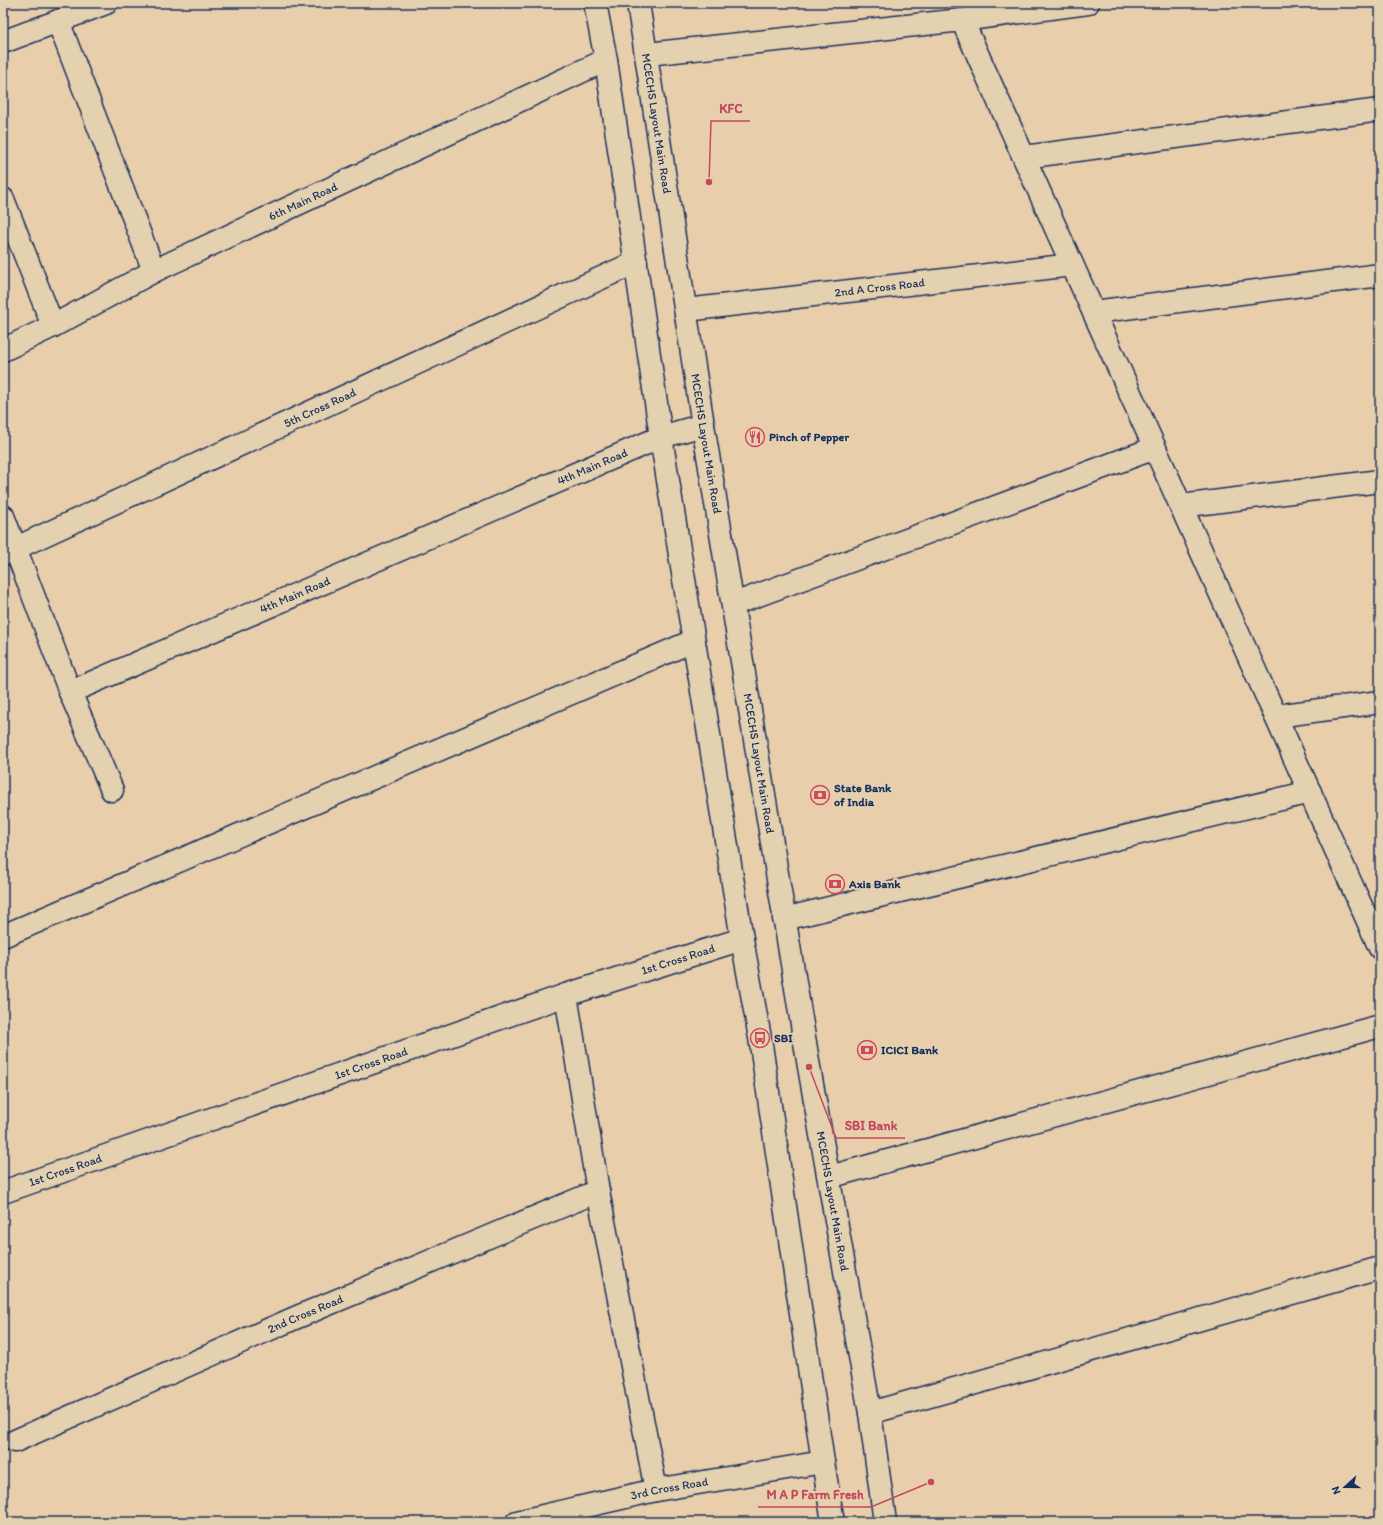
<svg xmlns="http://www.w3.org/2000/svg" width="1383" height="1525" font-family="Itim,sans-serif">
<rect width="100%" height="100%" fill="#e8ceab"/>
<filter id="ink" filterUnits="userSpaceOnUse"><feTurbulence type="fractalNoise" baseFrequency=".025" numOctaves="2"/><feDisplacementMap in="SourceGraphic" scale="8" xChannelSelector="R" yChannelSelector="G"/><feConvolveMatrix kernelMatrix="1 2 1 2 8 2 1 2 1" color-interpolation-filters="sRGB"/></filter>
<g filter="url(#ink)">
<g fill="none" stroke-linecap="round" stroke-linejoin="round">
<g stroke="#1b2f5e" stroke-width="25">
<g id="minor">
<path d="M 962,20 L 1380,948"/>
<path d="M 58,21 L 154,271"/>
<path d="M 3,42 L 106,3"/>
<path d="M 647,54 L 962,20 L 1088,3"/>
<path d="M 1024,157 L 1380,110"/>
<path d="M 3,199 L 53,326"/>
<path id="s1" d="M 686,310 L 1072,265"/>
<path d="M 1094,312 L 1380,275"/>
<path id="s2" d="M 3,350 L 53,326 L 154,271 L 606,60"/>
<path d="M 1181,506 L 1380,481"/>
<path d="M 3,516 L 70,692 L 112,790"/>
<path id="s3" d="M 3,554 L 636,262"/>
<path d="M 734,604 L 1155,448"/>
<path id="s4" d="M 70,692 L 661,437 L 703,425"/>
<path d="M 1276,716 L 1380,702"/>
<path d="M 784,919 L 1310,792"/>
<path d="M 3,936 L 693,641"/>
<path d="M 566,995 L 598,1191 L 656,1490"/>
<path d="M 829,1177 L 1380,1026"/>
<path id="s5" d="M 3,1192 L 566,995 L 742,939"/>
<path d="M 870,1413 L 1380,1268"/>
<path id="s6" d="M 15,1441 L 295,1318 L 598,1191"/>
<path id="s7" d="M 517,1522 L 656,1490 L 823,1462"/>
</g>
</g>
<g stroke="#1b2f5e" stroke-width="25">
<g id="secondary">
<path d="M 595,3 L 606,60 L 661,437 L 742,939 L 760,1038 L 823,1462 L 833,1522"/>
<path id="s8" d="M 638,3 L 703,425 L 809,1067 L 870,1413 L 885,1522"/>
</g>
</g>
<use href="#minor" stroke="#e3d1af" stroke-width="22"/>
<use href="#secondary" stroke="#e3d1af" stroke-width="22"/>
</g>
</g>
<defs>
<g id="restaurant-ring" transform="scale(1)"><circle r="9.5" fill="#e3d1af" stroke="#d1495b" stroke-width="1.5"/><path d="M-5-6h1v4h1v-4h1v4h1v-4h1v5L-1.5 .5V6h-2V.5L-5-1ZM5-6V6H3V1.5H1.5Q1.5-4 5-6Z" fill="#d1495b"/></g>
<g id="bank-ring" transform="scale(1)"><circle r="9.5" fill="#e3d1af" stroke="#d1495b" stroke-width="1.5"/><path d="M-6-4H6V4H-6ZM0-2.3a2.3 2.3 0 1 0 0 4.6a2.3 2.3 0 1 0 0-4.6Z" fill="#d1495b"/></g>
<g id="bus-ring" transform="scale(1)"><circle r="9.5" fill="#e3d1af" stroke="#d1495b" stroke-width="1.5"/><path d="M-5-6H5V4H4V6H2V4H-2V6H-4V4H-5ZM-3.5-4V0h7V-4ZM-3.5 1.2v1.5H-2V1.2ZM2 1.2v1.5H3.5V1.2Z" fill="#d1495b"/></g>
</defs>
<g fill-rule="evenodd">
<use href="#restaurant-ring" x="755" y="437"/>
<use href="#bank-ring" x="820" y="795"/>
<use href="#bank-ring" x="835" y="884"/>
<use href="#bus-ring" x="760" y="1038"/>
<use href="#bank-ring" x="867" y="1050"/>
</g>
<g text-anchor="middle" stroke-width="4" stroke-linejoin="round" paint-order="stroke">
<g font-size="12" fill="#1b2f5e" stroke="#e3d1af">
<text dy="4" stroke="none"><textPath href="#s8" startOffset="122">MCECHS Layout Main Road</textPath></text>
<text dy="4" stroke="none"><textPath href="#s2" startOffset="335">6th Main Road</textPath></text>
<text dy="4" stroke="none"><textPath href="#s1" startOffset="195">2nd A Cross Road</textPath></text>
<text dy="4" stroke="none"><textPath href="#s3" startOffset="349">5th Cross Road</textPath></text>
<text dy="4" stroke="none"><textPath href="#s8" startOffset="446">MCECHS Layout Main Road</textPath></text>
<text dy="4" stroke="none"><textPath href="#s4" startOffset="569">4th Main Road</textPath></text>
<text dy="4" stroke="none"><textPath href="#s4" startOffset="245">4th Main Road</textPath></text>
<text dy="4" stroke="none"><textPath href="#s8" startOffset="770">MCECHS Layout Main Road</textPath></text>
<text dy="4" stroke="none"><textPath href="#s5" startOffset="714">1st Cross Road</textPath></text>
<text dy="4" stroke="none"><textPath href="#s5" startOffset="390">1st Cross Road</textPath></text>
<text dy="4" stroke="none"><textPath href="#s5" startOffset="66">1st Cross Road</textPath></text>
<text dy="4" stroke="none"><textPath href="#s8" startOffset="1214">MCECHS Layout Main Road</textPath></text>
<text dy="4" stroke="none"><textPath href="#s6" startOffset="317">2nd Cross Road</textPath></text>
<text dy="4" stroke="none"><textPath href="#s7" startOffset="156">3rd Cross Road</textPath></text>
</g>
<g font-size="12" font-weight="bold" fill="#1b2f5e" stroke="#e3d1af" text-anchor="start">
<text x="769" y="441">Pinch of Pepper</text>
<text x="834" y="792">State Bank<tspan x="834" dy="14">of India</tspan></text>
<text x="849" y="888">Axis Bank</text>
<text x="774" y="1042">SBI</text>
<text x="881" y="1054">ICICI Bank</text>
</g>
</g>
<path fill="none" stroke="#c8485b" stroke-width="1.5" d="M709 182L711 121H750M809 1067L836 1138H905M931 1482L871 1507H758"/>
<g fill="#c8485b" stroke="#e3d1af" stroke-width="1.5">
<circle cx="709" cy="182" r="4"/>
<circle cx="809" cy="1067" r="4"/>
<circle cx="931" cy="1482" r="4"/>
</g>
<g font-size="13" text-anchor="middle" font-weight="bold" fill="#c8485b" stroke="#e3d1af" stroke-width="4" stroke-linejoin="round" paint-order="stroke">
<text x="731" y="113">KFC</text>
<text x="871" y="1130">SBI Bank</text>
<text x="815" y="1499">M A P Farm Fresh</text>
</g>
<rect width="1383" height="1525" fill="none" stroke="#e3d1af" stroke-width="16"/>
<rect x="8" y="8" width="1367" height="1509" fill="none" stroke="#1b2f5e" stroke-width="1.5" filter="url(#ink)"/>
<g transform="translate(1345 1487) rotate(249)" stroke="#e3d1af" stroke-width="3" paint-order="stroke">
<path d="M0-3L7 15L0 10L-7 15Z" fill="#1b2f5e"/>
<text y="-6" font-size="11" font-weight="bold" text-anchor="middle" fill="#1b2f5e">N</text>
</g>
</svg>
